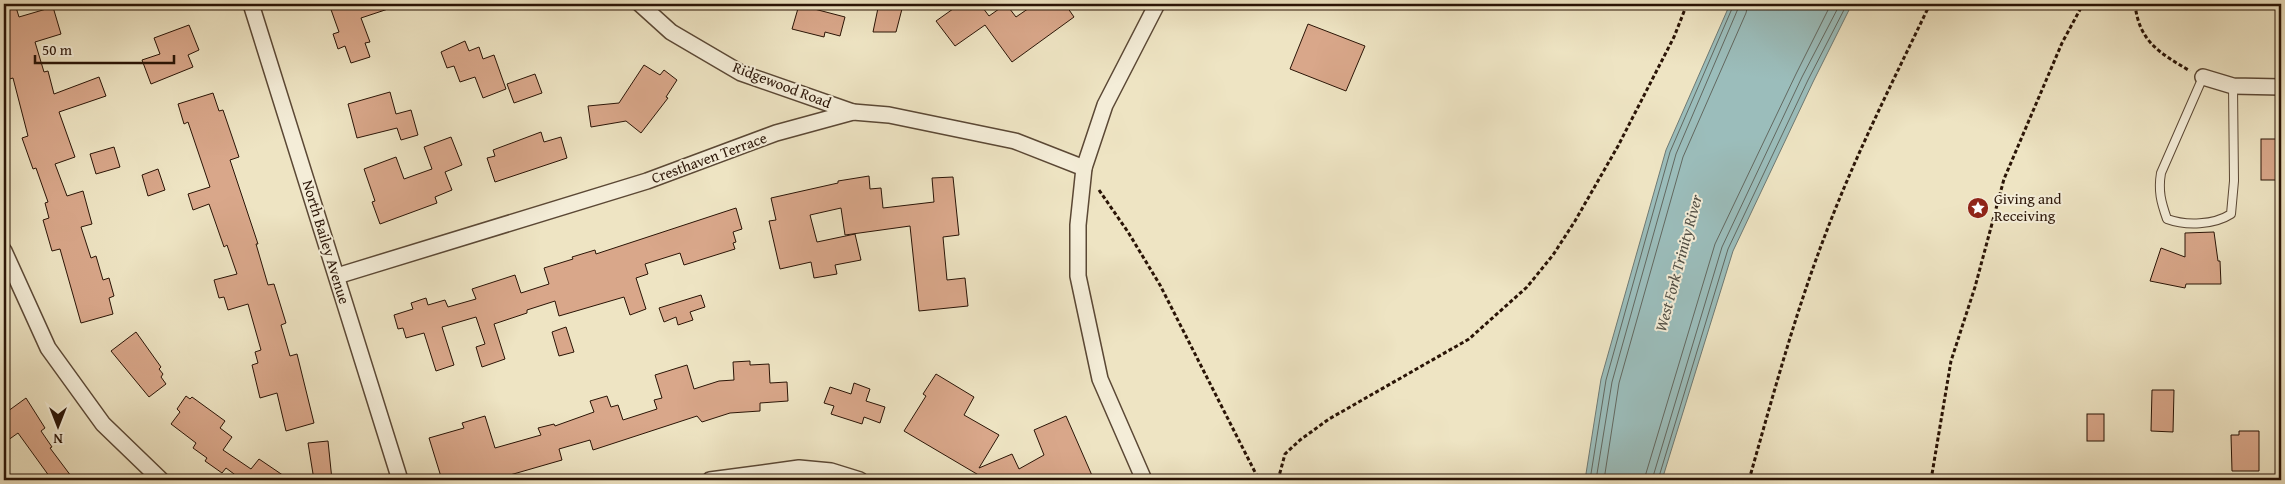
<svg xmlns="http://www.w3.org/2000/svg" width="2285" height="484" font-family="'Gentium Book Plus',serif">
<rect width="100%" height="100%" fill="#eee4c3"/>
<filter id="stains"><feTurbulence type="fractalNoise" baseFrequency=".004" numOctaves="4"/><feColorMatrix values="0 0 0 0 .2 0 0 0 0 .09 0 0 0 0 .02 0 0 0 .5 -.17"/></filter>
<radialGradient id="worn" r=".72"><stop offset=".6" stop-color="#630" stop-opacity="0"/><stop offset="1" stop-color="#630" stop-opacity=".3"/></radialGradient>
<path fill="#9bbdbb" stroke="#6e7973" d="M 1730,4 L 1852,4 L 1813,82 L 1733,251 L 1662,480 L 1585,480 L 1601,379 L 1666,150 Z"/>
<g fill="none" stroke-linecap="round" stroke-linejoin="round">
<g stroke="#626860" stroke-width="1">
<path d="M 1590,480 L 1606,380 L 1670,152 L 1734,4"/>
<path d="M 1596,480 L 1612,382 L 1676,154 L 1740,4"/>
<path d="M 1604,480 L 1619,383 L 1683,157 L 1746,13 L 1748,4"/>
<path d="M 1644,480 L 1715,244 L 1796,74 L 1831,4"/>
<path d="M 1652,480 L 1722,247 L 1802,77 L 1840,4"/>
<path d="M 1658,480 L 1728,249 L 1808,80 L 1847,4"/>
</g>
</g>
<g fill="#d9a78a" stroke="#2a1406">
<path d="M 4,4 L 15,4 L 19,17 L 53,7 L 61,34 L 35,42 L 44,72 L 48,71 L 54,94 L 99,77 L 106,96 L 59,112 L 75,157 L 55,164 L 67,196 L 83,191 L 92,224 L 81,227 L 91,258 L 96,256 L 103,280 L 109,278 L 114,296 L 109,298 L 113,314 L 81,323 L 60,249 L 52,251 L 43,220 L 49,218 L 45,203 L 48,202 L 36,168 L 33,169 L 22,138 L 28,136 L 13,78 L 6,80 L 4,72 Z"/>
<path d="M 329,4 L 396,4 L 397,6 L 361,18 L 370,42 L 365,43 L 370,57 L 351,63 L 345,46 L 338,49 L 333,34 L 339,32 Z"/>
<path d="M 960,4 L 980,4 L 989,16 L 1006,4 L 1016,17 L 1035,4 L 1065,4 L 1074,17 L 1012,62 L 985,25 L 955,46 L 936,21 Z"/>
<path d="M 799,5 L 845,17 L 840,36 L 825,32 L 824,37 L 792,29 Z"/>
<path d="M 903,5 L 896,32 L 873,32 L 878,8 Z"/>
<path d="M 1308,24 L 1365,46 L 1346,91 L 1290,69 Z"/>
<path d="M 189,25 L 199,50 L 188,55 L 193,67 L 151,84 L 142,60 L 160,54 L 154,38 Z"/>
<path d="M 465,41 L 469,51 L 479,47 L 483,59 L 494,55 L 506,89 L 483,98 L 475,77 L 460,82 L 454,66 L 447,68 L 441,52 Z"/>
<path d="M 644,65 L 660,75 L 664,70 L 677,80 L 666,97 L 668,98 L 641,133 L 626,121 L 591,127 L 588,106 L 619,103 Z"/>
<path d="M 535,74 L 542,93 L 514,103 L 507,84 Z"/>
<path d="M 390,92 L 396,114 L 411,110 L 418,135 L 401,140 L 397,128 L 357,138 L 348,104 Z"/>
<path d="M 213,93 L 219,111 L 223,110 L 239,157 L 230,160 L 258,244 L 256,244 L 268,285 L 274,284 L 286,323 L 281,325 L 290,356 L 297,354 L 314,423 L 286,431 L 277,393 L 260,398 L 252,365 L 258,363 L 255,352 L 261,350 L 248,304 L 228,310 L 224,297 L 219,298 L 214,280 L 237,274 L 227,245 L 224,247 L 209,204 L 193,210 L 188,194 L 210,187 L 188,122 L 184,124 L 178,104 Z"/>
<path d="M 541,132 L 544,142 L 561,137 L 567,158 L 495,182 L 487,158 L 495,156 L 493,150 Z"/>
<path d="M 451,137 L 462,165 L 445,172 L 452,190 L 435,197 L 437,203 L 380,224 L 372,202 L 375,201 L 364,169 L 396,157 L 404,179 L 432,169 L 424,147 Z"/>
<rect x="2261" y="139" width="20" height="41"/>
<path d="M 114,147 L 120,167 L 96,174 L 90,154 Z"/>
<path d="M 158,169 L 165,190 L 148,196 L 142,175 Z"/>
<path d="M 869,176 L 870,189 L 881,188 L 883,208 L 934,202 L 932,178 L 953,177 L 959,235 L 943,237 L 947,280 L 965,278 L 968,306 L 919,311 L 910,226 L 845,235 L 841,208 L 810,215 L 817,242 L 855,234 L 861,260 L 835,265 L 837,274 L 814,278 L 811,262 L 780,269 L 769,221 L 776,220 L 771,198 L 838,183 L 838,181 Z"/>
<path d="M 736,208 L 742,229 L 733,232 L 736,242 L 733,243 L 735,249 L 684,265 L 680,253 L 645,264 L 648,274 L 636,278 L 646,309 L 630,315 L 624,297 L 559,316 L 555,301 L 527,310 L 527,313 L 494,324 L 505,359 L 482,367 L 476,347 L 485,344 L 476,317 L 442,327 L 454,365 L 436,371 L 424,333 L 406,338 L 403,328 L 398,329 L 394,315 L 413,309 L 411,303 L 426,298 L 428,305 L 445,300 L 448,307 L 476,299 L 472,289 L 515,275 L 521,293 L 549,284 L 544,268 L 573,259 L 572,257 L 595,250 L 596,254 Z"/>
<path d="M 2214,232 L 2218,261 L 2220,261 L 2221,284 L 2186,284 L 2185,288 L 2150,281 L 2161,248 L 2185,257 L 2185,233 Z"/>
<path d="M 701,295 L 705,307 L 690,312 L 693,320 L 678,325 L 676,317 L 664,322 L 659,308 Z"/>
<path d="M 566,327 L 574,352 L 559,356 L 552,332 Z"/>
<path d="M 136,332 L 161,367 L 159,369 L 163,374 L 161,377 L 166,384 L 149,397 L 111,351 Z"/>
<path d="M 750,361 L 750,365 L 769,364 L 770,383 L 787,382 L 788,401 L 760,403 L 760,411 L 730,413 L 702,422 L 697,416 L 593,450 L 590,440 L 559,449 L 562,460 L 503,477 L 504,480 L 442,480 L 429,438 L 464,428 L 462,423 L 485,416 L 495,448 L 541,435 L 538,428 L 554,424 L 555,426 L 594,412 L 590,401 L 607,396 L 611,407 L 618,405 L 623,420 L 657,409 L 654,400 L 662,398 L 655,375 L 687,365 L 694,389 L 719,381 L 734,380 L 733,362 Z"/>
<path d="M 936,374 L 974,397 L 964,415 L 999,435 L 979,468 L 1012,454 L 1019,469 L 1044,455 L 1034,430 L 1066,416 L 1094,480 L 987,480 L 904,431 L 926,396 L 923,394 Z"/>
<path d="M 854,383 L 870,389 L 866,401 L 885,407 L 880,423 L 864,417 L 862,424 L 831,414 L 834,406 L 824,403 L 830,387 L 851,394 Z"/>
<path d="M 2152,390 L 2174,390 L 2173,432 L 2151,431 Z"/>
<path d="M 186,396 L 190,399 L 192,397 L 225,421 L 220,428 L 232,437 L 223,450 L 251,469 L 259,459 L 290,480 L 242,480 L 226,468 L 222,473 L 205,461 L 207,458 L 193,448 L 196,443 L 171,424 L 180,412 L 177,409 Z"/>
<path d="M 26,398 L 45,428 L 41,431 L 52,447 L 50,448 L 74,480 L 52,480 L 18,433 L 4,443 L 4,414 Z"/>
<rect x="2087" y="414" width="17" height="27"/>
<path d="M 2239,431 L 2259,431 L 2259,471 L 2232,471 L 2231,435 L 2239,435 Z"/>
<path d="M 328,441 L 332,480 L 314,480 L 308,443 Z"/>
</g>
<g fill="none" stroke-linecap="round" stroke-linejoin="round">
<g stroke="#5b4835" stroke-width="10">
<path id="lane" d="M 2203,77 L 2161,173 C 2158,191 2161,202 2167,219 C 2186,226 2214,225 2231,214 L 2234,181 L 2233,86"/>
</g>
<g stroke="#5b4835" stroke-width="18">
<g id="street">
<path d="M 251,4 L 400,480"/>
<path d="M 640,4 L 671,32 L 741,73 L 853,112"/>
<path d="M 2203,77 L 2233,86 L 2281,87"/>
<path d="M 4,251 L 48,348 L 103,424 L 161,480"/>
<path d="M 337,276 L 647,181 L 776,133 L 853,112 L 889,115 L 1015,141 L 1084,168"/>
<path d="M 710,480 L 799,468 L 831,471 L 860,480"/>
<path d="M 1144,480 L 1100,379 L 1078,276 L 1078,225 L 1084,168 L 1105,105 L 1157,4"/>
</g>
</g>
<g stroke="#2a1406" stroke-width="3" stroke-dasharray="4 2.5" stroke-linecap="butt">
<path d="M 2135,4 C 2139,42 2160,53 2190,71"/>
<path d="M 1099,190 L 1128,232 L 1160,285 L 1259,480"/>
<path d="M 1278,480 L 1285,454 L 1300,440 L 1329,419 L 1469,339 L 1527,287 L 1553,255 L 1575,221 L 1618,146 L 1674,37 L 1687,4"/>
<path d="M 1749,480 C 1772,399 1794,317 1824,238 C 1854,158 1893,81 1930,4"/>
<path d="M 1931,480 L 1951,361 L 1975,287 L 2004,179 L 2062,43 L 2083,4"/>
</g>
<use href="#lane" stroke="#f4edd8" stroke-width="8"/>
<use href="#street" stroke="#f4edd8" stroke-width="15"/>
</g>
<defs>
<g id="sight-disc" transform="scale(1.125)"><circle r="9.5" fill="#8f2418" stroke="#f4edd8"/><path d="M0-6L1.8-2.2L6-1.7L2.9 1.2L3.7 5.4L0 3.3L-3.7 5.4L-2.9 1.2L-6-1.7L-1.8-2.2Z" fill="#fff"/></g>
</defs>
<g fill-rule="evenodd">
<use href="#sight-disc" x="1978" y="208"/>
</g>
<g text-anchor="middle" stroke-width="4" stroke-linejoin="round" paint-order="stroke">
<g font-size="15" fill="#2a1406" stroke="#f4edd8">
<text transform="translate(782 85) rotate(21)" y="5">Ridgewood Road</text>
<text transform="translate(709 158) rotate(-20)" y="5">Cresthaven Terrace</text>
<text transform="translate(326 242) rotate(73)" y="5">North Bailey Avenue</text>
</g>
<g font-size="15" fill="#2a1406" stroke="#f4edd8" text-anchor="start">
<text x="1994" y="204">Giving and<tspan x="1994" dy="17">Receiving</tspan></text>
</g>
<g font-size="16" font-style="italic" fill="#524f45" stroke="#f4edd8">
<text transform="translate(1678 263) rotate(-75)" y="6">West Fork Trinity River</text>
</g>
</g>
<rect width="2285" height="484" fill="none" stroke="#eee4c3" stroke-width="20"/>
<rect x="5" y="5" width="2275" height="474" fill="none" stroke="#2a1406" stroke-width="2.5"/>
<rect x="10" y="10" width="2265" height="464" fill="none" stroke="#2a1406"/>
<g transform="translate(58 426) rotate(180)" stroke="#f4edd8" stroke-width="4" paint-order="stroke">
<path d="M0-4L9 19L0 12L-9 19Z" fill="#2a1406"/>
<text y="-8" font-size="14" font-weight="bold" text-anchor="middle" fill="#2a1406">N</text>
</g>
<path d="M35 55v8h139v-8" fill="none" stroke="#2a1406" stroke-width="2.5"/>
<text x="42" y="55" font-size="15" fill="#2a1406" stroke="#f4edd8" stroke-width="4" paint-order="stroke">50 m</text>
<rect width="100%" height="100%" filter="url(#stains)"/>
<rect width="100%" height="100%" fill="url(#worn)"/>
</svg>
